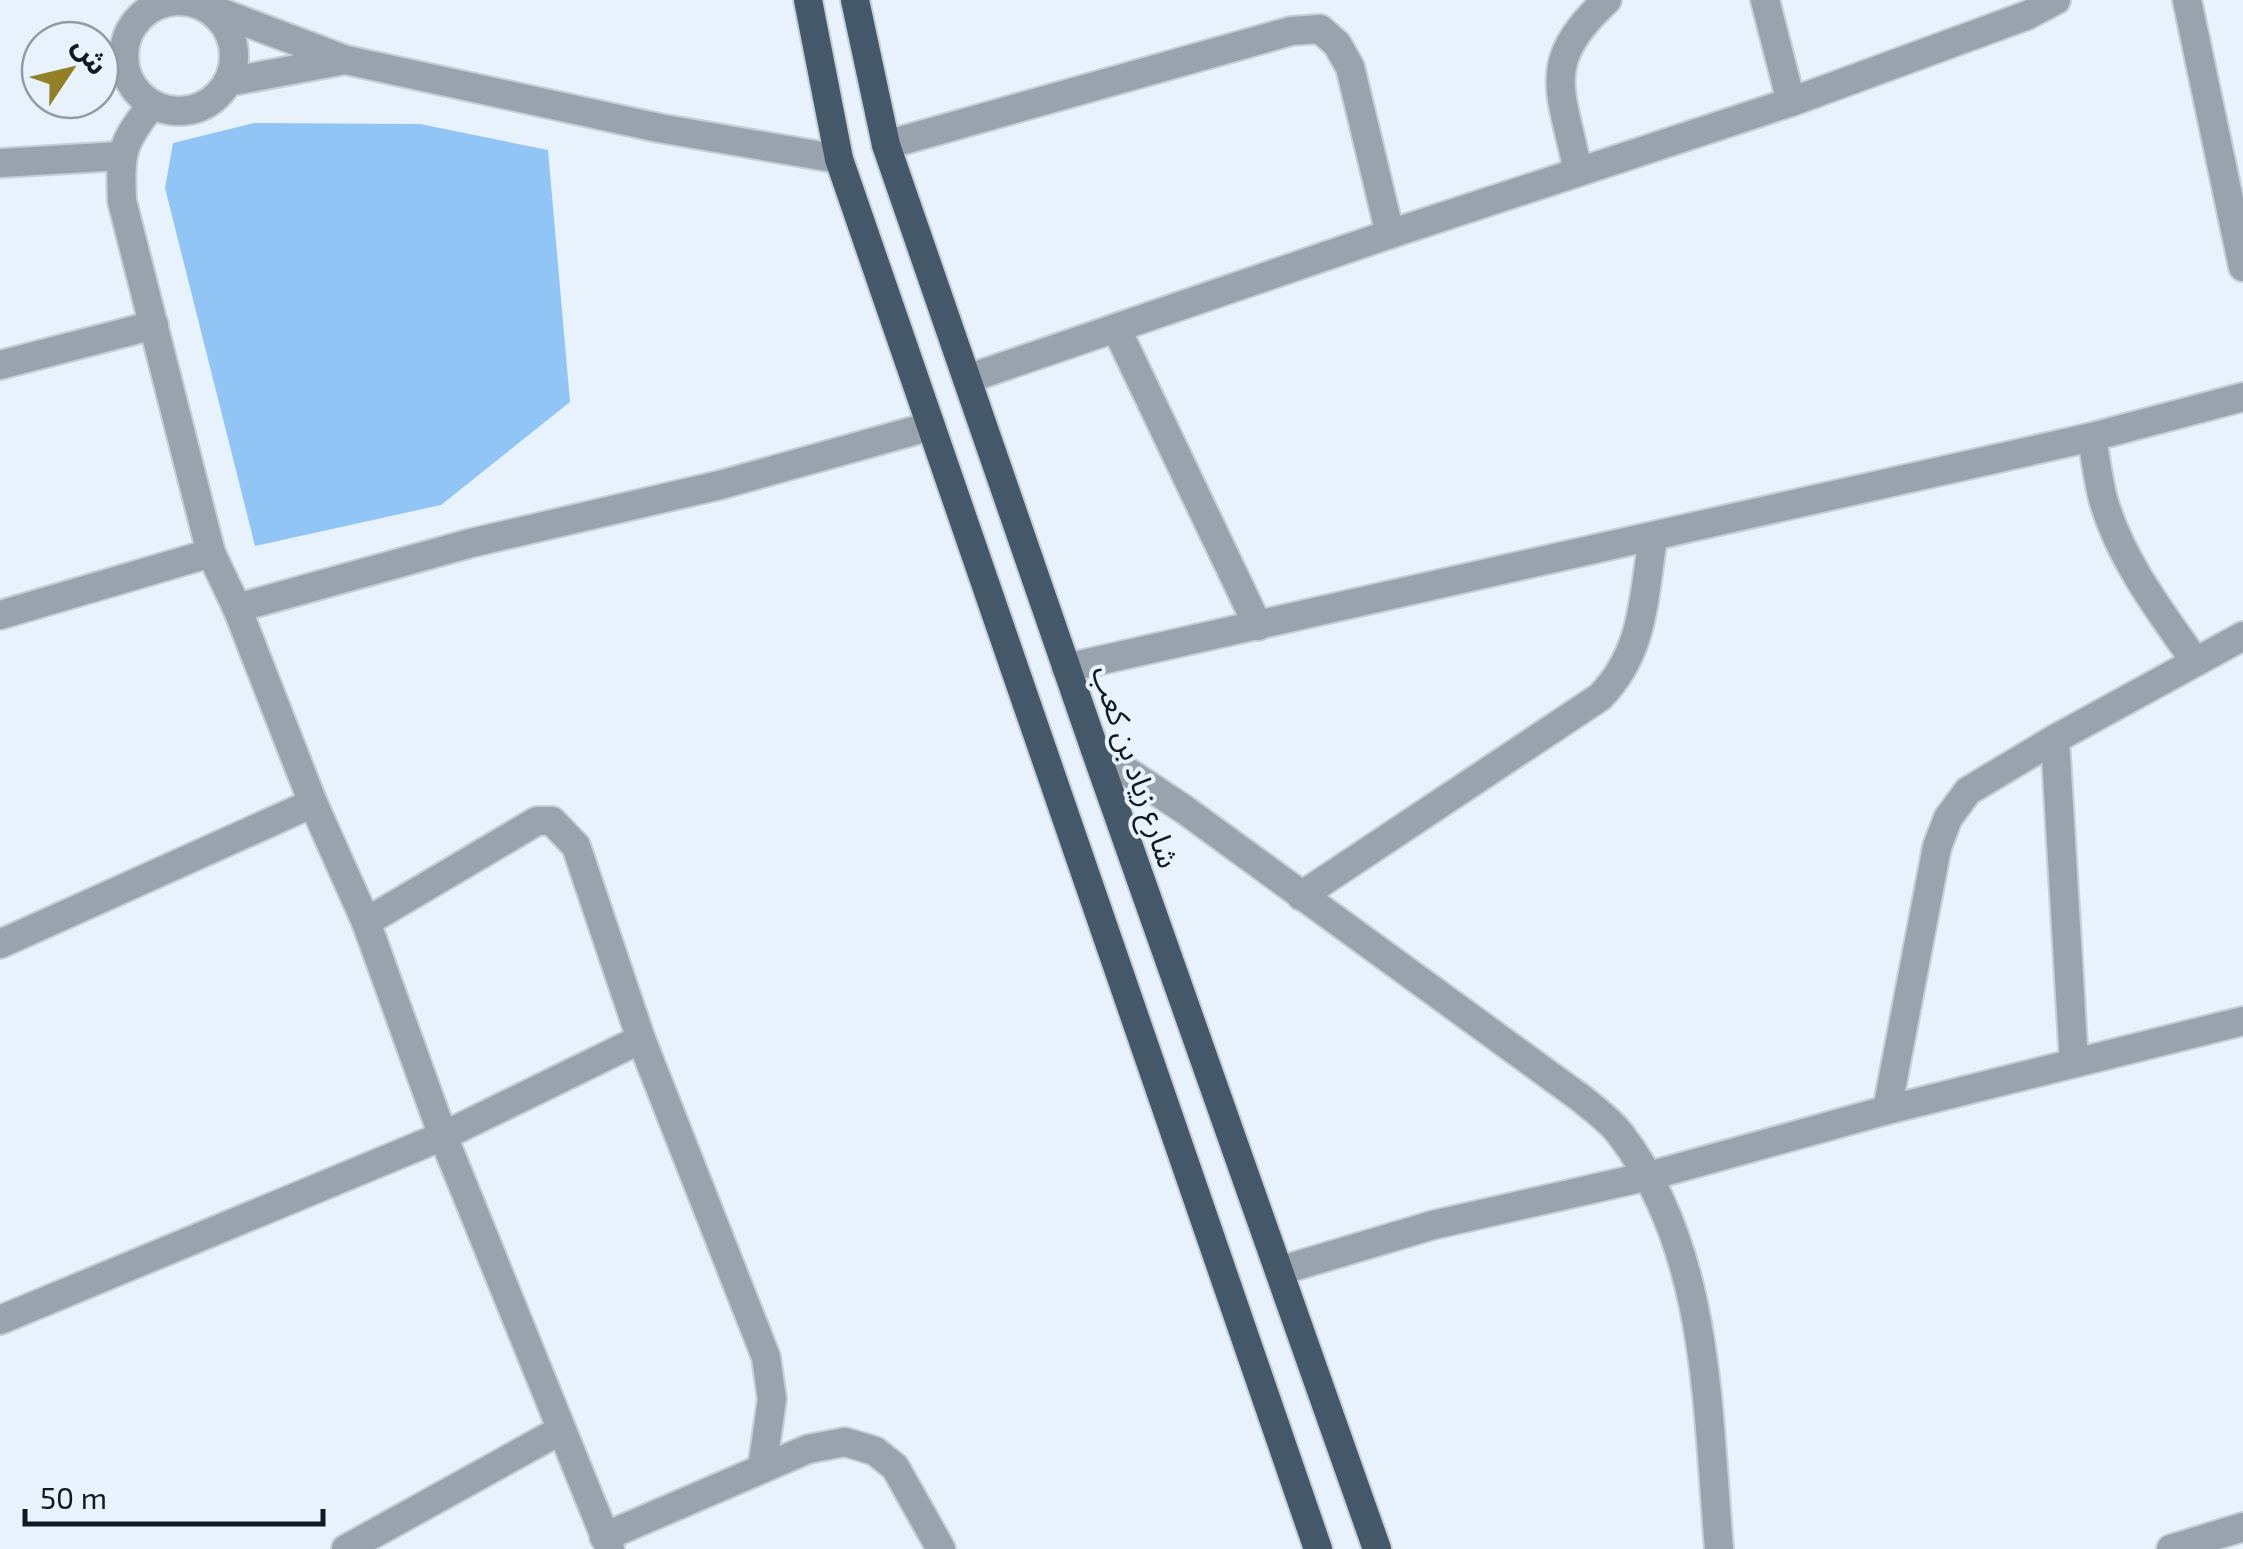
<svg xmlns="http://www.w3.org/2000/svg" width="2243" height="1549" font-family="'Exo 2','Noto Sans Arabic',sans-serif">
<rect width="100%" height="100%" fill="#e8f2fc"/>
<path fill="#90c5f5" d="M 254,123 L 420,124 L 548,150 L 570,402 L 441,505 L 255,546 L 165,188 L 173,143 Z"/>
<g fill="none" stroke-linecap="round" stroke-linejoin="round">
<g stroke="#c5cfd9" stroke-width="32">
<g id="minor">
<path d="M 1765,0 L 1791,102"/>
<path d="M 2187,0 L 2243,267"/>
<path d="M 886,145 L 1291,31 L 1320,29 L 1337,44 L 1350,67 L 1390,234"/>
<path d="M 0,163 L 120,156"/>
<path d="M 1578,172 C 1562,90 1538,64 1607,0"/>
<path d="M 1117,330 L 1258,626"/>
<path d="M 0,365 L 154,325"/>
<path d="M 967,379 L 1390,234 L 1791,102 L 2028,15 L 2056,0"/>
<path d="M 2092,437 C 2095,457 2098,479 2103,499 C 2120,559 2159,610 2195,661"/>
<path d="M 237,608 L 471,543 L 720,485 L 931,426"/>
<path d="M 0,615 L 211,553"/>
<path d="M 1066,668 L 2092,437 L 2243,397"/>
<path d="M 2055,739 L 2074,1063"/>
<path d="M 1095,750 L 1185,810 L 1582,1099 C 1595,1110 1611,1121 1621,1135 C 1710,1252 1707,1410 1719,1549"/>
<path d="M 1301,896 L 1600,697 C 1645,651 1643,598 1653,538"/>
<path d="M 366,922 L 537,821 L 552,821 L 576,846 L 641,1039 L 766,1357 L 772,1399 L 762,1469"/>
<path d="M 0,944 L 313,803"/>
<path d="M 1887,1110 L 1937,847 L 1948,818 L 1968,791 L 2055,739 L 2243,636"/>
<path d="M 1279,1271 L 1433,1225 L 1649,1176 L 1887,1110 L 2243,1021"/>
<path d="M 0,1320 L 443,1136 L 641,1039"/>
<path d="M 604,1537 L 808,1449 L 845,1442 L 875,1451 L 895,1467 L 941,1549"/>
<path d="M 346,1549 L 561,1430"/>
</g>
</g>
<g stroke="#c5cfd9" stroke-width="32">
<g id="tertiary">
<circle cx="179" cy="56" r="55"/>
<path d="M 206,7 L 346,60 L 659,128 L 839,159"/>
<path d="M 228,82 L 345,60"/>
<path d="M 152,105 C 121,143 120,153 122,201 L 211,553 L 237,608 L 313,803 L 366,922 L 443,1136 L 610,1549"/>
<path d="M 2171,1549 L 2243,1527"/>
</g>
</g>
<g stroke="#c5cfd9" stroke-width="32">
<g id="trunk">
<path d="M 808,0 L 839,159 L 1318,1549"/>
<path d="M 855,0 L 886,145 L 1095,750 L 1377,1549"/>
</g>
</g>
<use href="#minor" stroke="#98a3ad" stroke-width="28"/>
<use href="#tertiary" stroke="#98a3ad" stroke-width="28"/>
<use href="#trunk" stroke="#44586a" stroke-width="28"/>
</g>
<g text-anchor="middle" stroke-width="8" stroke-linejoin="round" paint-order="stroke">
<g font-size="30" fill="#101a22" stroke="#e8f2fc">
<text transform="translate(1135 767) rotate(71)" y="10">شارع زياد بن كعب</text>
</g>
</g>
<g transform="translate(70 70) rotate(55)"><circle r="48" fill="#e8f2fc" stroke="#929ca5" stroke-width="2.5"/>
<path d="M0-8L18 38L0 25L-18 38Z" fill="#927f26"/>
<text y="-15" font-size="28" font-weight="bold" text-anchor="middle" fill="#101a22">ش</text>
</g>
<path d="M25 1509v15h298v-15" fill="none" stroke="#101a22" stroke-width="5"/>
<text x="40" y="1509" font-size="30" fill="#101a22" stroke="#e8f2fc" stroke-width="8" paint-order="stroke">50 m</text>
</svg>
